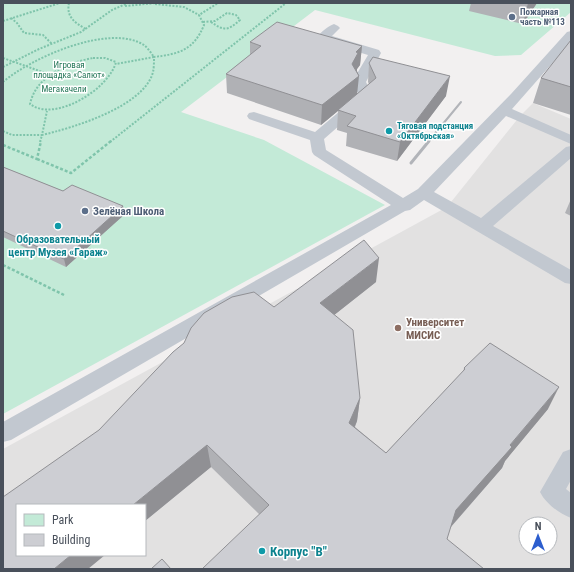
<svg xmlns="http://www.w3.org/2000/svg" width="574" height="572" font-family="'Roboto Condensed',sans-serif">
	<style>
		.education { fill: #e2e1e1; fill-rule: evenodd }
		.green { fill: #c3ead7 }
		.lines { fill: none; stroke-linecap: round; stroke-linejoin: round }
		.path-far1 { stroke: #7fc4ab; stroke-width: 2; stroke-dasharray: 2 1.5; stroke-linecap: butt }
		.path { stroke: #7fc4ab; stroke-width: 2.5; stroke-dasharray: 3 2; stroke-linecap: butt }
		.service { fill: #c2c8d0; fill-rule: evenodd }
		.rail-far1 { stroke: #b2b4b9; stroke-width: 2 }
		.rail { stroke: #b2b4b9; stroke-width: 3 }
		.wall { fill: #b0b1b5 }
		.shaded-wall { fill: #909094 }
		.building { fill: #cdced3; stroke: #909094 }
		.service-dot { fill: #5c6f8a; stroke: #fff; stroke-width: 1.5 }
		.culture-dot { fill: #0f9aa8; stroke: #fff; stroke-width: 1.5 }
		.education-dot { fill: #8d6e63; stroke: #fff; stroke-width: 1.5 }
		.labels { text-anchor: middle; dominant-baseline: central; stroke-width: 3; stroke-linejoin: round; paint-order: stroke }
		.far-service-label { font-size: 9px; font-weight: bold; fill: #4e5e75; stroke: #fff; text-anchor: start }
		.far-park-label { font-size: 9px; fill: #227556; stroke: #fff }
		.far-culture-label { font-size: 9px; font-weight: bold; fill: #0d838f; stroke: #fff; text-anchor: start }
		.service-label { font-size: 11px; font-weight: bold; fill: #4e5e75; stroke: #fff; text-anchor: start }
		.culture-label { font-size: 11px; font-weight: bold; fill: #0d838f; stroke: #fff }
		.education-label { font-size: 11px; font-weight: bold; fill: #785e54; stroke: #fff; text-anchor: start }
		.near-culture-label { font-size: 13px; font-weight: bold; fill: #0d838f; stroke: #fff; text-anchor: start }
	</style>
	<rect width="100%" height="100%" fill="#f2f0f0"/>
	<path class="education" d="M533,103L571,119V569H3V449L447,207L520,116ZM17,505H145V555H17ZM526,524H550V548H526Z"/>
	<path class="green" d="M3,3H571V12L521,55L495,56L315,10L181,112L264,140L385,205L3,414Z"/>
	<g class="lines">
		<path class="path-far1" d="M69,3C66,17 75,23 86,29
			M155,4L184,7L199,15
			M125,6L156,3
			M11,18L17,23L24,33L43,35L52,44
			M3,21L60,3
			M203,22L215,21L227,13L236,15L240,20C228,31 224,31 211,22
			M3,58L51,75
			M93,58H105L116,62C109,89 55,123 30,104C36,76 67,63 93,58Z
			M3,67L39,49L81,32L112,10L128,3
			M3,82C31,58 109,23 144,45C148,48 151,53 154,57L116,64
			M3,131L12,135H42L47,111
			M40,142L42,135C72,128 144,107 153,72C154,68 154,62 154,57C179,54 194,50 204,25L199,15L218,3
			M110,142L286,3"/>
		<path class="path" d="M3,145L37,159L41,141
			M37,159L71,173L111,141
			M3,265L64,295"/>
		<path class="service" d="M334,24L338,26L340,28L332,36L379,50L381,53L366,82L373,96L324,139L326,150L403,198L418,189L511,94L567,32L571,31V42L512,109L571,135V144L506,116L434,192L481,218L566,147L571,146V158L493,226L571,270V284L565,283L424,200L410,210L405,211L11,440L3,442V422L391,205L314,155L312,152L310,140L249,119L247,116L249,113L254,112L315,132L359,95L352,82L368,55L319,40L317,37C321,32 328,26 334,24Z
			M571,449V480L566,489L571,493V518C559,513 546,504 540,492L563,452Z"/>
		<path class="rail-far1" d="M428,142L461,102"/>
		<path class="rail" d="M411,163L429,141"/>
	</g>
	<path class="wall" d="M471,3H537L523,24L469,11Z
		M571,40V115L533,103L541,78Z
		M250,42L362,46L360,65L357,69L356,72L357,94L369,84L368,82L369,63L446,96L397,161L346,146L347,133L337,130L338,111L321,125L227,93L226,74L250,55Z
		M3,167L63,191L123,206L125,214L66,267L3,237Z
		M571,199V216L565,213Z
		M376,282L334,315L360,398L357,421L355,427L386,453L463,372L464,368L548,409L505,461L502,468L451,527L259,514L211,467L145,521V505L274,307Z"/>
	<path class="shaded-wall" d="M528,3H537L523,24Z
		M362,46L360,65L357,69V71L359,76L357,95L321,125L322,105L352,64L356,52Z
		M450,76L446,96L397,161L400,142Z
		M123,206L125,214L66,267L64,259Z
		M379,258L376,282L319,327L320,303Z
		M559,387L548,409L505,461L502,468L448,530L456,510Z
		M360,398L357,421L347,445L349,423Z
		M207,445L211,467L145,521V505H133Z
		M71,555H105L88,569H54Z"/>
	<path class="building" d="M277,22L362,46L356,52L358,53L352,64L359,76L322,105L226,74L261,46L250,42Z
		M571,40V87L541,78Z
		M373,57L450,76L400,142L347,126L356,116L338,110L376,78L369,63Z
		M3,167L63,191L72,185L123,206L64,259L3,231Z
		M364,240L379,258L320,303L353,330L360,398L349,423L386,453L465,369L464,368L490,343L559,387L510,445L512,447L456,510L447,539L484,569H202L269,505L207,445L133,505H17V555H71L54,569H3V497L99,430L173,352L184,343L191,328L204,313L232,297L254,292L274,307Z
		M162,559L171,569H151Z"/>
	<g class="service-dot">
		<circle cx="512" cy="17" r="4"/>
		<circle cx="85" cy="211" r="4"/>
	</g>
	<g class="culture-dot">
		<circle cx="389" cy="131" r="4"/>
		<circle cx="58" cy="226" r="4"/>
		<circle cx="262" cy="551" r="4"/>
	</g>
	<circle class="education-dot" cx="398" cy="328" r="4"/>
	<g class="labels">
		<g class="far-service-label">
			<text x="520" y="12">Пожарная<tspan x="520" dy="10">часть №113</tspan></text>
		</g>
		<g class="far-park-label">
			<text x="69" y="65">Игровая<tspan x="69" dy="10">площадка «Салют»</tspan></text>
			<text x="64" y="89">Мегакачели</text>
		</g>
		<g class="far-culture-label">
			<text x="397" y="126">Тяговая подстанция<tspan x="397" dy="10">«Октябрьская»</tspan></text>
		</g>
		<g class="service-label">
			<text x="93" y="211">Зелёная Школа</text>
		</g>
		<g class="culture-label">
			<text x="58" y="239">Образовательный<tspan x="58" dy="13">центр Музея «Гараж»</tspan></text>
		</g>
		<g class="education-label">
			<text x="406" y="322">Университет<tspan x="406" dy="13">МИСИС</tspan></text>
		</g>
		<g class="near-culture-label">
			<text x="270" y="551">Корпус "В"</text>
		</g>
	</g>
	<rect width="574" height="572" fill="none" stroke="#49505b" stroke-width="8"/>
	<rect x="16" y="504" width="130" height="52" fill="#ffffff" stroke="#b6b9bd"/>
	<rect x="24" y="514" width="20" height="12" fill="#c3ead7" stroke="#b6b9bd"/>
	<text x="52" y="524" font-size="12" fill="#49505b">Park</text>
	<rect x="24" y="534" width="20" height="12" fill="#cdced3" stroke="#b6b9bd"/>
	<text x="52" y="544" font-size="12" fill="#49505b">Building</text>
	<g transform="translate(538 536)"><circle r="19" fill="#ffffff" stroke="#b6b9bd"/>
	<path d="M0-3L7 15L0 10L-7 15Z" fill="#2d5ece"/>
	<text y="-6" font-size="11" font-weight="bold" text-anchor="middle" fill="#49505b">N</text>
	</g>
</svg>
